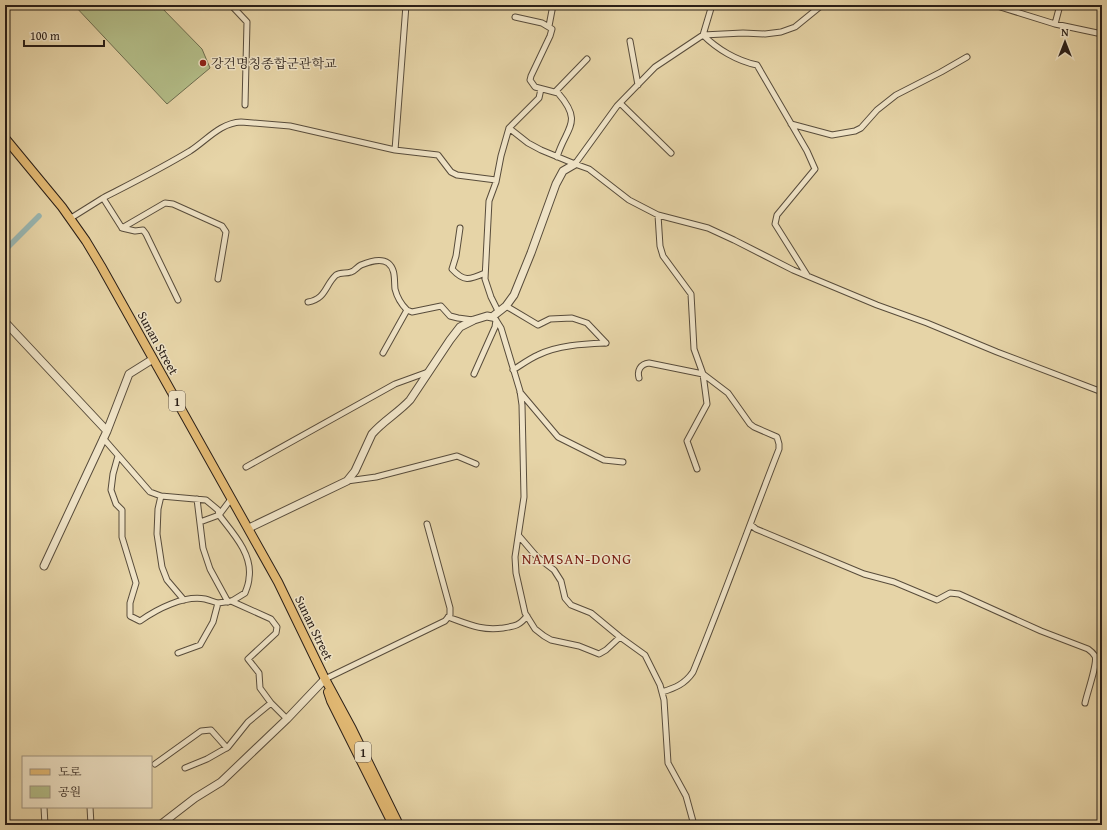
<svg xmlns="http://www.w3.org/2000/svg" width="1107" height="830" font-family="'Gentium Book Plus','Noto Serif KR',serif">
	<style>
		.green { fill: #b3bd88; stroke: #6e6e50 }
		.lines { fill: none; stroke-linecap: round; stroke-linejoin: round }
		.canal { stroke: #99b6b1; stroke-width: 5.5 }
		.minor-casing { stroke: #584c3b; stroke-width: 7 }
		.tertiary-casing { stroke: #584c3b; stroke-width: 9 }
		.primary-casing { stroke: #291e17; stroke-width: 10 }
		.minor { stroke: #efe3c6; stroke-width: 5 }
		.tertiary { stroke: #efe3c6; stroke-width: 7 }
		.primary { stroke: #e3ba74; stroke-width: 8 }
		.poi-dot { fill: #8f2418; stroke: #efe3c6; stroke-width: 1.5 }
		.labels { text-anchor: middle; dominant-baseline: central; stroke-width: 3; stroke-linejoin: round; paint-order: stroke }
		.shield { fill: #efe3c6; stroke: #64594c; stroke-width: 1 }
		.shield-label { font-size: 12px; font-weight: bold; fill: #291e17 }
		.poi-label { font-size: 13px; fill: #291e17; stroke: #efe3c6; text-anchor: start }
		.street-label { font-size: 13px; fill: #291e17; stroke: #efe3c6 }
		.quarter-label { font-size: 15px; letter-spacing: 1px; fill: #7a1f14; stroke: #efe3c6 }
	</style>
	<rect width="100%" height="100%" fill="#e6d4a7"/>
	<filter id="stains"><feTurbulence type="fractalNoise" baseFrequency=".005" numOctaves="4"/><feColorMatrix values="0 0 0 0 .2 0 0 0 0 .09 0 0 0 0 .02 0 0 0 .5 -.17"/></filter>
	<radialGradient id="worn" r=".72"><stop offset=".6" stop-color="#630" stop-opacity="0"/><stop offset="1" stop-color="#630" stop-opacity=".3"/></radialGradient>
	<path class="green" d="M74,5H159L202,49L210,68L167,104Z"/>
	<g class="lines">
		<path class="canal" d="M5,250L39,216"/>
		<g class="minor-casing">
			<path id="minor" d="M231,5L247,22L245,105
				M406,5L395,150L438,155L451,172L457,175L496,180
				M994,5L1055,24L1102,34
				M515,17L542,23L552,29L550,36L531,76L530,80L535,87L558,93C584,123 566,127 557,157
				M1055,24L1060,5
				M549,26L553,5
				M703,35C717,49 737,61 757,65L807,151L815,169L777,215L775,224L807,275
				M703,35L743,33L765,34L781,32L795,27L822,5
				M630,41L638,85
				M555,92L587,59
				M620,103L671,153
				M791,124L832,135L855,131L861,128L877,110L896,95L941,72L967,57
				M509,128L528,143L541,150L575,164L589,169L629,200L658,215L708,228L734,240L793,270L877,305L927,323L997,352L1102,392
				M575,164L617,106L655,67L703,35L712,5
				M103,198C132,183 162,168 190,151C207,140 220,123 241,122L290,126L395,150
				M658,215L660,246L663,256L691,294L694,349L703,374L707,404L687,441L697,469
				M71,218L103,198L122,228L165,203L173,204L222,226L226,232L218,279
				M122,228L135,231L143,230L146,234L178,300
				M460,228L456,256L452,269C464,282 469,280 485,273
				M308,302C326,299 325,285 336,275C341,272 346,274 351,272C355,271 357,267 361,265C368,262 381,258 388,263C396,269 394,281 395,289C397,297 402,305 407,310L412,312L441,306L450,316L458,318L473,320
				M506,306L538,325L550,319L572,318L587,323L606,343
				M498,311L491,297L485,279L489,201L496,182L501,156L509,128L539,98L541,89
				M492,317L496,320L501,328L520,391L522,405L524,497L515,557L516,573L525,613L535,629L544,636L551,640L579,646L599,654L606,650L620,637
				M383,353L407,310
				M513,370C521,365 529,359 538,355C558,345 584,344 606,343
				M474,374L495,327L496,320
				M639,378C637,371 640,364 649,363L703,374L728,393L750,424L754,427L777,437L779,444V449C750,523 723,599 693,672C685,684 675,688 662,692
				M520,392L558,437L604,460L623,462
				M103,438L150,492L161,496L206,500L218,510L219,515C232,532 253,554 249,578C249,583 247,588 245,593L232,601L218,603
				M118,456L113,474L111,490L116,504L122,510V537L136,583L130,603V616L140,621C157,609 184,595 205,599C209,600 214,602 218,603L213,622L200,645L178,653
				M246,467L395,384L428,372
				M347,481L376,477L457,456L476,464
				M161,496L158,509L157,534L162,567L167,580L184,600
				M197,499L203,548L210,569L228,602
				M200,522L219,515L231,499
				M751,525L756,529L864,574L894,582L937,600L950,593L959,594L1041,631L1088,649C1091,651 1093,653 1095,656C1098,663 1087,693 1085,703
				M519,536L537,557L554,570L561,581L565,598L571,605L591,613L620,637L645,655L660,685L664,700L668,763L686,796L694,825
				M231,601L271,619L277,627L276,633L248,659L259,673L260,688L271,703
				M448,617C468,624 481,631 503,628C515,626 519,626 527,616
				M325,679L445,621L450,615V608L427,524
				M155,764L201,731L211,730L227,748
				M185,768L207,759L228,747L248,722L271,703L287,719
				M44,807L45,825
				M90,807L91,825"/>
		</g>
		<g class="tertiary-casing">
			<path id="tertiary" d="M5,322L107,431
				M249,528L347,481L355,471L372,434C383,421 398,413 410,400L450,340L460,327L474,320L487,316L492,317L506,306L514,295L531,253L556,184L563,171L575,164
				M44,566L107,431L129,374L153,359
				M160,825L195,798L221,782L287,719L325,679"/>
		</g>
		<g class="primary-casing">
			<path id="primary" d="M5,138L62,207L86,241L101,266L278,582L325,679L352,729L399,825
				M328,692L331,701L393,825"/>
		</g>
		<use href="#minor" class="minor"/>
		<use href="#tertiary" class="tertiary"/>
		<use href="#primary" class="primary"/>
	</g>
	<circle class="poi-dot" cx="203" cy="63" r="4"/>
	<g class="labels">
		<g class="shield">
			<rect x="169" y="391" width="16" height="20" rx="3"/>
			<rect x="355" y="742" width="16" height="20" rx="3"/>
		</g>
		<g class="shield-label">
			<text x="177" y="401">1</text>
			<text x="363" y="752">1</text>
		</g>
		<g class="poi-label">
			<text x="211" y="63">강건명칭종합군관학교</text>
		</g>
		<g class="street-label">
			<text transform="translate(158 343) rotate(61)">Sunan Street</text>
			<text transform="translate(314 628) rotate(64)">Sunan Street</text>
		</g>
		<g class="quarter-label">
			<text x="577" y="558">NAMSAN-DONG</text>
		</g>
	</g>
	<rect width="1107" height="830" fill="none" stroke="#e6d4a7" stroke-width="20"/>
	<rect x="6" y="6" width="1095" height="818" fill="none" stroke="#291e17" stroke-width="2"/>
	<rect x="10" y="10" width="1087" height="810" fill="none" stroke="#291e17"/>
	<rect x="22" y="756" width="130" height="52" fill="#efe3c6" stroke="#a09480"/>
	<rect x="30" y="769" width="20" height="6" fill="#e3ba74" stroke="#a09480"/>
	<text x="58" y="776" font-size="12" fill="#291e17">도로</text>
	<rect x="30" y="786" width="20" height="12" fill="#b3bd88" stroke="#a09480"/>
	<text x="58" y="796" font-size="12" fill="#291e17">공원</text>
	<g transform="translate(1065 42)" stroke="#efe3c6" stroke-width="3" paint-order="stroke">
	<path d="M0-3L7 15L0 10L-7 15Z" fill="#291e17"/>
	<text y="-6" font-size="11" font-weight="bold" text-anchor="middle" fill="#291e17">N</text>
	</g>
	<path d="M24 40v6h80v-6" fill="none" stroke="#291e17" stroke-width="2"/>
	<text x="30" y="40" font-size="12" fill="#291e17" stroke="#efe3c6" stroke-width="3" paint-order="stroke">100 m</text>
	<rect width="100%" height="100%" filter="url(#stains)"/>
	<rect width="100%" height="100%" fill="url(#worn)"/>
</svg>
